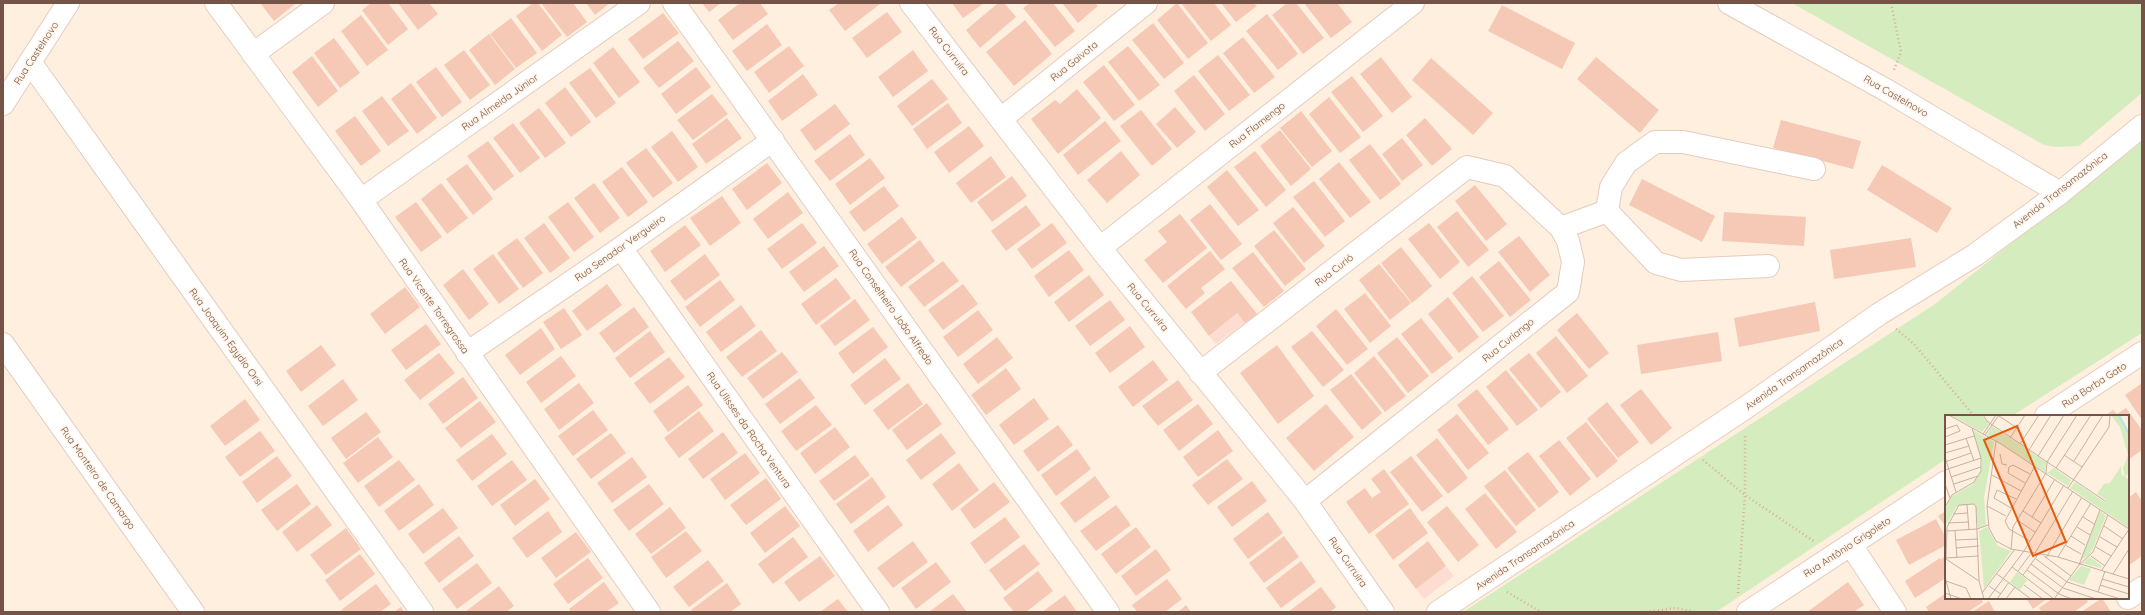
<svg xmlns="http://www.w3.org/2000/svg" width="2145" height="615" font-family="Quicksand,sans-serif">
	<style>
		.commercial { fill: #ffdcd2 }
		.green { fill: #d4ecbe }
		.building { fill: #f5c9b5 }
		.lines { fill: none; stroke-linecap: round; stroke-linejoin: round }
		.street-casing { stroke: #e4ccbe; stroke-width: 24 }
		.secondary-casing { stroke: #e9cdbb; stroke-width: 24 }
		.path { stroke: #d9ad99; stroke-width: 2.5; stroke-dasharray: 1 3; stroke-linecap: butt }
		.street { stroke: #fff; stroke-width: 22 }
		.secondary { stroke: #fff; stroke-width: 22 }
		.labels { text-anchor: middle; dominant-baseline: central; stroke-width: 3; stroke-linejoin: round; paint-order: stroke }
		.street-label { font-size: 10px; fill: #755346; stroke: #fff4e7 }
		.inset-river { fill: none; stroke: #b3e5e8; stroke-width: 2 }
		.inset-road { fill: none; stroke: #c7b1a2; stroke-width: 1 }
		.view { fill: #e8590c; fill-opacity: 0.15; stroke: #e8590c; stroke-width: 2 }
		.inset-edge { fill: none; stroke: #755346; stroke-width: 2 }
	</style>
	<rect width="100%" height="100%" fill="#feefdf"/>
	<path class="commercial" d="M1237,313L1245,323L1216,344L1209,336Z
		M1446,566L1454,576L1424,599L1416,589Z"/>
	<path class="green" d="M1792,3H2142V93L2079,146L2057,147L2044,145Z
		M2142,139V333L2012,416H1946V459L1716,612H1463L1935,304Z"/>
	<path class="building" d="M260,3H296L274,21Z
		M371,3H388L408,29L388,45L362,10Z
		M398,3H429L438,14L418,30Z
		M533,3H538L562,35L542,51L516,16Z
		M541,3H573L587,22L567,37Z
		M586,3H610L595,15Z
		M702,3H721L709,12Z
		M740,3H760L768,14L733,40L718,20Z
		M839,3H879L880,4L845,31L829,10Z
		M952,3H984L963,18Z
		M998,3H1004L1016,17L980,48L966,30Z
		M1030,3H1053L1075,31L1055,47L1023,8Z
		M1062,3H1095L1098,6L1078,23Z
		M1177,3L1208,43L1188,59L1157,20Z
		M1181,3H1214L1231,25L1211,41Z
		M1221,3H1254L1257,6L1236,22Z
		M1287,3H1296L1324,38L1303,54L1272,15Z
		M1304,3H1337L1352,22L1331,38Z
		M1502,5L1575,43L1562,69L1488,31Z
		M887,12L902,32L867,58L852,38Z
		M663,13L679,33L643,59L628,39Z
		M1267,14L1298,54L1278,70L1246,31Z
		M361,15L388,50L367,66L341,31Z
		M511,18L537,53L516,68L490,34Z
		M1025,20L1052,54L1014,86L986,52Z
		M1153,23L1184,63L1164,79L1132,40Z
		M767,24L782,45L747,71L732,51Z
		M489,34L515,69L495,85L469,50Z
		M1243,37L1275,77L1254,93L1223,53Z
		M334,38L360,73L340,88L314,53Z
		M678,41L694,61L659,88L643,68Z
		M789,46L804,66L769,93L754,72Z
		M1128,46L1160,85L1139,101L1108,62Z
		M613,47L640,82L619,98L593,63Z
		M464,50L490,85L470,100L444,65Z
		M913,50L928,71L893,97L878,77Z
		M1218,55L1250,95L1229,111L1198,71Z
		M312,56L338,91L318,107L292,72Z
		M1381,57L1412,97L1392,113L1360,74Z
		M1596,57L1659,110L1640,133L1577,79Z
		M1431,58L1493,113L1473,135L1412,80Z
		M1104,65L1135,105L1114,121L1083,82Z
		M436,67L462,102L442,117L416,82Z
		M696,67L711,87L676,114L661,94Z
		M590,68L616,103L596,118L569,83Z
		M803,74L818,95L782,121L768,101Z
		M1194,75L1225,114L1205,131L1174,91Z
		M1352,76L1383,116L1363,132L1331,92Z
		M932,79L948,99L912,126L897,106Z
		M411,83L437,118L417,134L391,99Z
		M565,87L591,122L571,137L545,103Z
		M1077,89L1101,118L1058,154L1031,119L1055,100L1060,104Z
		M712,94L728,114L693,140L677,120Z
		M382,96L409,131L388,146L362,111Z
		M1329,97L1361,137L1340,153L1309,114Z
		M948,103L962,123L927,149L913,129Z
		M835,104L850,124L815,151L800,130Z
		M1175,107L1196,132L1177,148L1156,124Z
		M539,108L566,143L545,158L519,123Z
		M1141,110L1172,149L1152,166L1120,126Z
		M1301,111L1332,151L1312,167L1280,128Z
		M355,116L381,151L361,166L335,131Z
		M727,118L742,138L706,164L692,144Z
		M1425,118L1452,149L1432,166L1406,135Z
		M1781,120L1861,141L1853,169L1773,148Z
		M1105,121L1121,141L1078,175L1063,155Z
		M513,123L540,158L520,173L493,138Z
		M969,126L984,146L949,173L934,152Z
		M1280,130L1311,169L1291,186L1260,146Z
		M672,131L698,167L678,182L651,147Z
		M850,134L865,155L830,181L814,161Z
		M1402,138L1423,165L1402,181L1382,154Z
		M488,141L514,176L494,191L467,156Z
		M1370,144L1401,184L1380,200L1349,160Z
		M646,148L673,183L653,198L626,163Z
		M1121,151L1140,175L1107,203L1087,180Z
		M1255,151L1286,190L1266,207L1234,167Z
		M991,156L1006,177L971,203L956,183Z
		M870,158L885,178L850,205L835,184Z
		M1339,162L1371,202L1350,218L1319,179Z
		M767,163L782,183L747,210L732,189Z
		M467,164L493,199L473,215L446,179Z
		M1882,165L1952,208L1937,233L1867,190Z
		M622,167L648,202L628,217L602,182Z
		M1227,170L1259,210L1238,226L1207,187Z
		M1012,176L1027,196L992,222L977,202Z
		M1642,179L1715,216L1702,242L1629,205Z
		M1314,181L1345,221L1325,237L1293,197Z
		M441,183L468,218L447,234L421,199Z
		M594,183L620,218L600,233L574,198Z
		M1475,185L1507,224L1486,241L1455,201Z
		M884,186L899,206L864,232L849,212Z
		M788,192L803,213L768,239L753,219Z
		M722,196L741,223L710,246L690,218Z
		M416,202L442,237L421,252L395,217Z
		M568,202L594,237L574,252L548,217Z
		M1210,204L1242,244L1221,260L1190,220Z
		M1026,205L1041,225L1006,251L991,231Z
		M1293,207L1325,246L1304,263L1273,223Z
		M1457,211L1489,250L1468,267L1437,227Z
		M1724,212L1806,217L1804,246L1722,241Z
		M1180,214L1207,248L1163,283L1144,260L1167,242L1158,231Z
		M902,217L917,238L882,264L867,244Z
		M544,223L570,258L550,273L524,238Z
		M802,223L817,243L782,269L767,249Z
		M1052,223L1067,243L1032,269L1017,249Z
		M1429,223L1460,262L1440,279L1408,239Z
		M685,225L701,245L665,272L650,251Z
		M1274,230L1306,269L1285,286L1254,246Z
		M1519,236L1550,275L1530,292L1498,252Z
		M517,238L543,273L523,288L497,253Z
		M1911,238L1916,267L1834,279L1830,250Z
		M920,240L935,261L901,287L885,267Z
		M824,246L839,266L804,292L789,272Z
		M1401,247L1432,286L1412,303L1381,263Z
		M1069,250L1084,270L1049,297L1034,276Z
		M1210,251L1225,269L1201,288L1205,293L1186,309L1167,286Z
		M1253,252L1284,291L1264,307L1232,268Z
		M493,254L519,289L499,304L473,269Z
		M705,254L720,275L685,301L670,281Z
		M943,261L959,281L924,307L908,287Z
		M1499,261L1531,300L1510,317L1479,277Z
		M1379,264L1411,303L1390,320L1359,280Z
		M463,269L489,304L469,320L443,285Z
		M1089,275L1104,295L1069,322L1054,302Z
		M1472,276L1504,316L1483,332L1452,293Z
		M836,278L851,298L816,325L801,304Z
		M720,280L735,300L700,327L685,307Z
		M1231,281L1257,314L1245,323L1237,313L1209,336L1191,312Z
		M607,284L622,305L587,331L572,311Z
		M963,284L978,304L943,330L928,310Z
		M405,287L420,307L385,334L370,314Z
		M1365,293L1391,326L1370,343L1344,309Z
		M1448,297L1479,337L1459,353L1428,314Z
		M855,299L870,320L835,346L820,326Z
		M1110,300L1125,320L1090,346L1075,326Z
		M1815,302L1820,331L1739,347L1734,318Z
		M741,305L756,326L721,352L706,332Z
		M634,307L649,327L614,353L599,333Z
		M564,308L582,335L561,349L543,322Z
		M1336,309L1368,349L1347,365L1316,326Z
		M978,310L993,330L958,357L943,337Z
		M1577,313L1609,353L1589,369L1557,330Z
		M1421,318L1453,358L1432,374L1401,334Z
		M426,324L441,344L406,370L391,350Z
		M1130,326L1145,347L1110,373L1095,353Z
		M873,327L888,347L853,374L838,353Z
		M541,328L555,349L520,375L505,355Z
		M761,330L777,351L742,377L726,357Z
		M650,331L665,352L630,378L615,358Z
		M1312,331L1344,370L1323,387L1291,347Z
		M1718,332L1722,361L1641,374L1637,345Z
		M1556,336L1588,376L1567,393L1536,353Z
		M997,337L1013,358L978,384L963,364Z
		M1397,337L1429,376L1408,393L1377,353Z
		M321,345L336,365L301,392L286,371Z
		M1277,345L1314,396L1278,424L1240,373Z
		M782,352L798,372L763,399L747,378Z
		M439,353L455,373L420,400L404,380Z
		M1529,353L1561,392L1541,408L1509,369Z
		M561,356L576,376L541,403L526,382Z
		M1374,356L1406,396L1385,412L1354,373Z
		M669,357L685,377L650,404L634,383Z
		M885,358L901,379L865,405L850,385Z
		M1153,360L1168,380L1133,407L1118,387Z
		M1006,368L1021,389L986,415L971,395Z
		M1506,370L1538,410L1517,426L1486,387Z
		M1351,374L1382,413L1362,430L1330,390Z
		M463,377L478,398L443,424L428,404Z
		M800,378L815,398L780,424L765,404Z
		M343,379L358,400L323,426L308,406Z
		M1178,380L1193,400L1158,426L1142,406Z
		M579,383L594,403L559,430L544,409Z
		M908,383L923,404L888,430L873,410Z
		M2142,383V420L2125,395Z
		M688,385L703,405L668,432L653,411Z
		M1477,389L1509,429L1488,445L1457,405Z
		M1641,389L1672,428L1651,445L1620,405Z
		M1034,398L1049,419L1014,445L999,425Z
		M245,399L260,420L225,446L210,426Z
		M480,401L496,422L461,448L445,428Z
		M1607,402L1639,442L1618,458L1587,419Z
		M927,403L942,424L907,450L892,430Z
		M1198,404L1213,424L1179,451L1163,430Z
		M1326,404L1354,437L1314,471L1286,438Z
		M816,405L832,425L796,451L781,431Z
		M2126,408L2142,430V450L2128,460V416H2105L2113,410L2117,414Z
		M593,410L608,430L573,456L558,436Z
		M699,411L714,431L679,458L664,438Z
		M366,412L381,432L346,459L331,438Z
		M1457,414L1489,453L1468,470L1437,430Z
		M1586,422L1618,461L1597,478L1566,438Z
		M1058,425L1073,445L1038,472L1023,451Z
		M835,427L850,447L815,474L800,453Z
		M1218,430L1233,451L1198,477L1183,457Z
		M260,431L275,451L240,477L225,457Z
		M723,432L738,453L703,479L688,459Z
		M611,433L626,453L591,479L576,459Z
		M941,433L956,453L921,480L906,460Z
		M492,434L507,454L472,481L456,460Z
		M378,437L393,457L358,483L343,463Z
		M1437,438L1468,478L1448,494L1416,455Z
		M1559,440L1591,479L1570,496L1539,456Z
		M1077,449L1091,469L1056,496L1041,475Z
		M1528,452L1559,492L1539,508L1507,468Z
		M745,453L760,473L725,500L710,479Z
		M855,455L870,475L834,501L819,481Z
		M277,456L292,476L257,503L242,482Z
		M1411,456L1443,496L1422,512L1390,472Z
		M632,457L647,477L612,503L597,483Z
		M1227,459L1243,479L1208,505L1192,485Z
		M399,460L415,480L379,507L364,486Z
		M512,460L527,480L492,506L477,486Z
		M959,463L979,490L952,511L932,484Z
		M1384,469L1409,504L1369,534L1346,502L1365,488L1372,498L1381,492L1371,479Z
		M1505,470L1536,510L1516,526L1484,486Z
		M1095,476L1110,497L1075,523L1060,503Z
		M872,477L886,497L851,524L836,504Z
		M766,478L781,499L746,525L730,505Z
		M535,479L550,499L515,526L500,505Z
		M1252,481L1267,501L1232,527L1217,507Z
		M994,482L1010,502L974,529L960,509Z
		M297,484L311,504L277,531L261,510Z
		M419,484L434,505L399,531L384,511Z
		M649,484L664,504L629,531L613,510Z
		M2136,492L2142,501V556L2128,566V498Z
		M1485,493L1517,532L1496,549L1465,509Z
		M317,505L332,525L297,552L282,532Z
		M888,505L903,525L868,552L853,531Z
		M1116,505L1131,525L1096,551L1080,531Z
		M785,506L800,526L765,553L750,533Z
		M1447,506L1479,545L1458,562L1427,522Z
		M670,507L686,528L651,554L635,534Z
		M443,508L458,528L423,554L408,534Z
		M1410,508L1428,533L1393,560L1375,535Z
		M548,511L562,532L527,558L512,538Z
		M1946,511V527L1938,516Z
		M1268,512L1283,533L1248,559L1233,539Z
		M1005,517L1020,537L985,564L970,543Z
		M1936,519L1946,538V545L1909,565L1896,540Z
		M1136,527L1151,547L1116,574L1101,554Z
		M346,528L361,549L326,575L310,555Z
		M686,531L702,551L666,578L651,557Z
		M576,532L591,552L556,578L541,558Z
		M459,536L474,556L439,583L424,563Z
		M1284,536L1299,557L1264,583L1249,563Z
		M793,537L808,557L773,584L758,564Z
		M913,541L928,562L893,588L877,568Z
		M1428,541L1446,566L1416,589L1398,565Z
		M1024,544L1040,564L1005,591L989,570Z
		M1156,549L1171,570L1136,596L1121,576Z
		M360,554L375,574L340,601L325,580Z
		M820,556L835,576L799,602L784,582Z
		M1946,556V578L1915,598L1905,581L1940,558L1943,563L1941,559Z
		M588,558L603,578L568,604L553,584Z
		M708,560L724,581L689,607L673,587Z
		M1301,561L1316,582L1281,608L1266,588Z
		M936,562L951,582L916,609L901,588Z
		M477,563L492,583L457,609L442,589Z
		M1038,571L1053,591L1026,612H1014L1003,598Z
		M1167,579L1182,599L1165,612H1137L1132,605Z
		M604,582L619,603L606,612H571L569,609Z
		M1848,582L1864,605L1854,612H1807Z
		M727,583L741,604L730,612H693L691,610Z
		M376,584L391,604L380,612H342L341,610Z
		M499,586L514,606L506,612H465Z
		M1321,587L1336,607L1330,612H1288Z
		M1946,593V598H1981L1983,602L1968,612H1929L1926,607Z
		M953,594L967,612H929Z
		M1065,595L1077,612H1042Z
		M2026,598H2048L2033,609Z
		M2053,598H2086L2088,602L2074,612H2042L2039,608Z
		M2102,598L2111,612H2081Z
		M838,599L848,612H820Z
		M1989,601L1995,612H1972Z
		M1186,605L1191,612H1178Z
		M401,607L404,612H394Z"/>
	<g class="lines">
		<g class="street-casing">
			<path id="street" d="M216,3L361,200L649,612
				M674,3L1108,612
				M911,3L1100,248L1305,501L1383,612
				M1729,3L1886,90L2060,193
				M253,54L323,3
				M30,62L422,612
				M3,104L68,3
				M1001,119L1146,3
				M361,200L639,3
				M1607,211L1611,187L1626,163L1655,142H1683L1814,169
				M1561,228L1607,211L1656,263L1681,270L1768,266
				M621,248L878,612
				M1100,248L1413,3
				M3,344L193,612
				M467,353L621,248L773,140
				M1200,373L1467,167L1505,176L1561,228L1568,241L1573,262L1568,292L1305,501
				M2046,416L2142,353
				M1851,545L1895,612
				M2128,598L2142,588
				M1748,612L1946,482"/>
		</g>
		<g class="secondary-casing">
			<path id="secondary" d="M1438,612L1745,408L1879,314L1975,255L2060,193L2142,126"/>
		</g>
		<path class="path" d="M1891,3L1901,52L1894,70
			M1896,329L1914,344L1974,416
			M1703,460L1745,495L1815,542
			M1507,592L1541,612
			M1738,593L1745,495V435
			M1646,612L1676,608L1695,612"/>
		<use href="#street" class="street"/>
		<use href="#secondary" class="secondary"/>
	</g>
	<g class="labels">
		<g class="street-label">
			<text transform="translate(949 51) rotate(52)">Rua Curruíra</text>
			<text transform="translate(36 53) rotate(-57)">Rua Castelnovo</text>
			<text transform="translate(1074 61) rotate(-39)">Rua Gaivota</text>
			<text transform="translate(1896 96) rotate(30)">Rua Castelnovo</text>
			<text transform="translate(500 102) rotate(-35)">Rua Almeida Júnior</text>
			<text transform="translate(1257 125) rotate(-38)">Rua Flamengo</text>
			<text transform="translate(2060 190) rotate(-38)">Avenida Transamazônica</text>
			<text transform="translate(620 248) rotate(-35)">Rua Senador Vergueiro</text>
			<text transform="translate(1334 270) rotate(-38)">Rua Curió</text>
			<text transform="translate(434 306) rotate(55)">Rua Vicente Torregrossa</text>
			<text transform="translate(891 307) rotate(55)">Rua Conselheiro João Alfredo</text>
			<text transform="translate(1148 307) rotate(51)">Rua Curruíra</text>
			<text transform="translate(226 337) rotate(54)">Rua Joaquim Egydio Orsi</text>
			<text transform="translate(1508 340) rotate(-39)">Rua Curiango</text>
			<text transform="translate(1794 374) rotate(-35)">Avenida Transamazônica</text>
			<text transform="translate(2094 385) rotate(-33)">Rua Borba Gato</text>
			<text transform="translate(749 430) rotate(55)">Rua Ulisses da Rocha Ventura</text>
			<text transform="translate(98 478) rotate(55)">Rua Monteiro de Camargo</text>
			<text transform="translate(1847 547) rotate(-33)">Rua Antônio Grigoleto</text>
			<text transform="translate(1525 555) rotate(-34)">Avenida Transamazônica</text>
			<text transform="translate(1348 562) rotate(55)">Rua Curruíra</text>
		</g>
	</g>
	<g transform="translate(1945 415)">
		<rect width="184" height="184" fill="#feefdf"/>
		<path d="M6,0H37L44,9L37,17ZM166,0H173L184,20V57L180,62L184,65V113L125,73L130,67L159,87L161,85L152,79L159,69L165,68L176,51V59L180,62L178,53L183,40L175,12ZM47,11L101,47L100,57L42,20ZM28,15L49,27L39,83L41,110L33,113L30,89L12,91L0,112V95L6,82L28,69L36,56L37,48ZM109,53L126,65L123,71L102,58ZM155,96L161,101L148,133L144,140L135,145ZM42,112L53,131L66,136L39,174L34,116ZM145,142L157,151L156,153L137,148ZM136,151L146,154L139,170L124,165ZM72,157L82,165L75,175L65,167Z" fill="#d4ecbe"/>
		<path class="inset-river" d="M174,0L184,19"/>
		<path class="inset-road" d="M4,0L56,29L184,114M38,0L43,7L160,86M54,1L72,13M0,14L12,10L15,16L0,22M38,19L51,0M40,20L54,0M21,23L29,46M65,23L80,0M51,26L42,91L44,113L51,126L66,134L113,142L184,164M75,29L94,0M0,30L29,21M84,35L106,0M0,38L24,31M55,39L57,49L62,50M119,40L137,52M93,41L119,0M0,42L11,77M129,46L158,0M0,47L26,38M111,53L146,0M0,55L36,43M47,60L76,76M6,62L36,52M80,68L63,58L64,52L68,50L85,59M0,69L5,83M9,69L33,61M123,73L164,12L165,0M22,90L24,115M42,91L61,101M0,92L7,80L29,67L36,56V43L27,13M66,93L49,83L52,75L71,84M78,96L96,108M8,99L23,98M87,102L110,64M138,102L149,109M72,105L90,117M3,108L24,107M159,111L178,124M132,112L145,120M2,116L32,114L43,110M10,116L12,143M126,121L140,130M155,122L172,132M11,125L33,124M85,126L64,114L60,106L90,51M120,130L136,139M151,132L166,141M11,133L34,131M66,134L68,112L101,58L102,47L132,0M90,138L128,76M99,141L126,161M146,141L160,151M113,142L146,88M0,143L34,141M101,143L137,82M91,144L122,167L175,184M86,149L118,173L151,184M134,150L155,95M67,152L109,184M82,155L114,179L127,184M157,155L184,114M73,156L87,137M52,159L86,184M168,159L184,134M78,160L94,138M0,162L6,184M157,164L184,172M1,166L21,173L26,184M34,166L31,92L29,89L14,90L2,112L1,144L34,166L39,184M79,170L98,184M155,170L184,179M44,171L56,179M153,177L160,156M0,178L17,184M37,178L70,134M43,184L79,136L119,70M52,184L64,167M61,184L70,172M109,184L134,150L148,137L163,100"/>
		<path class="view" d="M72,11L121,127L88,141L39,25Z"/>
		<rect width="184" height="184" class="inset-edge"/>
	</g>
	<rect width="2145" height="615" fill="none" stroke="#755346" stroke-width="8"/>
</svg>
